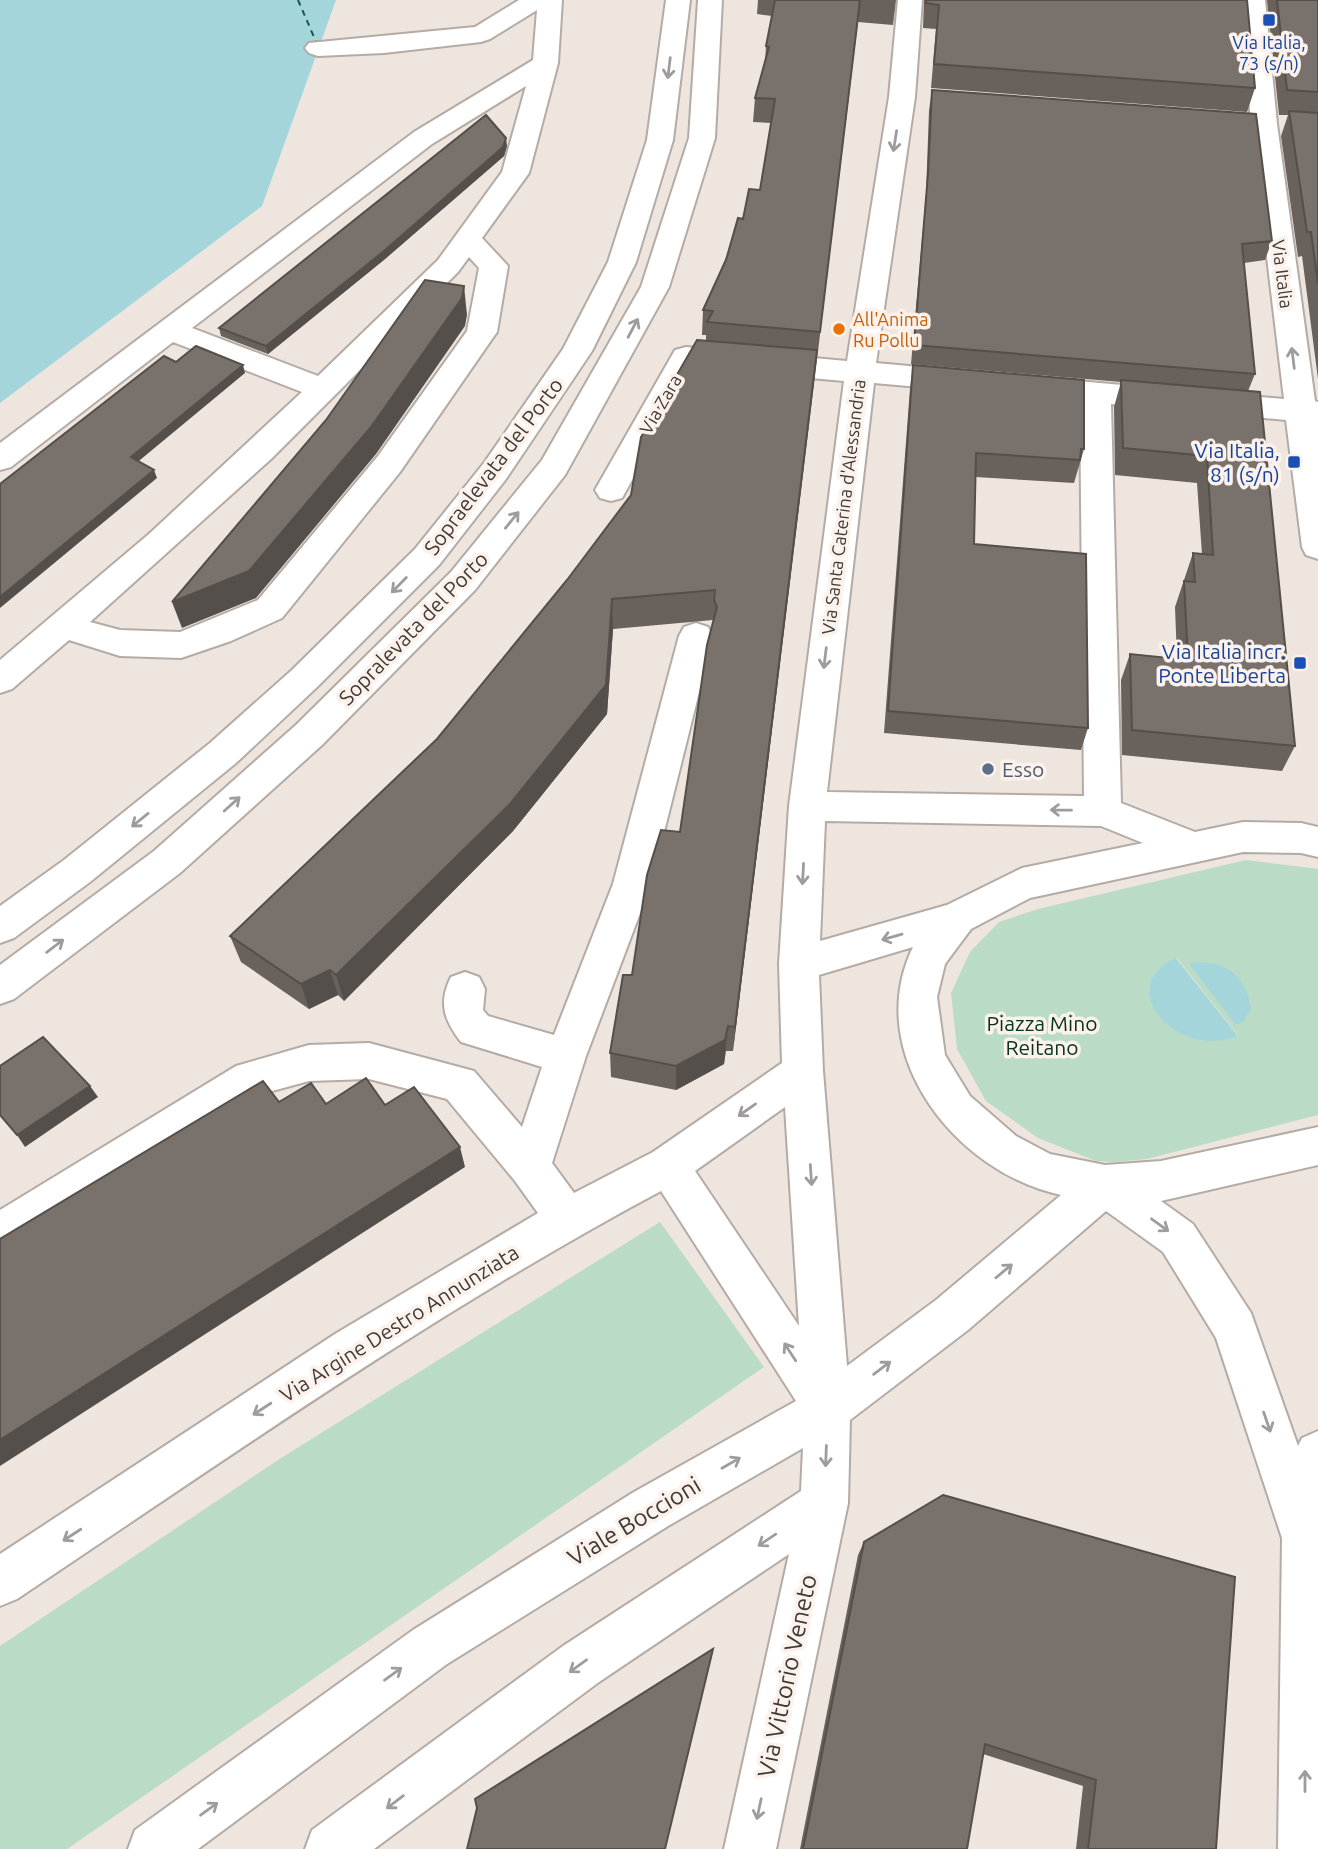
<svg xmlns="http://www.w3.org/2000/svg" width="1318" height="1849" font-family="Ubuntu,sans-serif">
	<style>
		.green { fill: #badbc5; fill-rule: evenodd }
		.water { fill: #a4d5da }
		.lines { fill: none; stroke-linecap: round; stroke-linejoin: round }
		.ferry { stroke: #13575d; stroke-width: 2; stroke-dasharray: 6 5; stroke-linecap: butt }
		.minor-casing { stroke: #b4aba5; stroke-width: 4 }
		.major-casing { stroke: #b4aba5; stroke-width: 4 }
		.minor { fill: #fff; fill-rule: evenodd }
		.major { fill: #fff; fill-rule: evenodd }
		.wall { fill: #68615c }
		.shaded-wall { fill: #554f4b }
		.building { fill: #79716b; stroke: #554f4b; stroke-width: 2 }
		.oneway { stroke: #9f9d9c }
		.transit-dot { fill: #1a4fb4; stroke: #fcf2eb; stroke-width: 2.5 }
		.food-dot { fill: #e8710a; stroke: #fcf2eb; stroke-width: 2.5 }
		.service-dot { fill: #5c6f8a; stroke: #fcf2eb; stroke-width: 2.5 }
		.labels { text-anchor: middle; dominant-baseline: central; stroke-width: 7; stroke-linejoin: round; paint-order: stroke }
		.far-transit-label { font-size: 18px; fill: #164399; stroke: #fcf2eb }
		.far-street-label { font-size: 18px; fill: #3f3b39; stroke: #fcf2eb }
		.far-food-label { font-size: 18px; fill: #c56008; stroke: #fcf2eb; text-anchor: start }
		.transit-label { font-size: 21px; fill: #164399; stroke: #fcf2eb; text-anchor: end }
		.street-label { font-size: 21px; fill: #3f3b39; stroke: #fcf2eb }
		.service-label { font-size: 21px; fill: #4e5e75; stroke: #fcf2eb; text-anchor: start }
		.park-label { font-size: 21px; fill: #05331c; stroke: #fcf2eb }
		.near-street-label { font-size: 24px; fill: #3f3b39; stroke: #fcf2eb }
	</style>
	<rect width="100%" height="100%" fill="#eee5de"/>
	<path class="green" d="M1246,860L1318,869V1115L1147,1159L1114,1162L1096,1161L1038,1138L986,1101L957,1049L951,993L970,952L999,922L1038,909ZM1177,958L1238,1035V1036C1201,1051 1157,1028 1149,989Z
		M660,1222L764,1367L67,1849H0V1646L281,1458Z"/>
	<path class="water" d="M0,0H336L262,206L0,403Z
		M1176,958L1238,1036C1178,1061 1111,987 1176,958Z
		M1196,962C1229,962 1246,977 1251,1009L1243,1022L1236,1025L1189,964Z"/>
	<g class="lines">
		<path class="ferry" d="M298,0L317,44"/>
		<g class="minor-casing">
			<path id="minor" d="M519,0H562L558,63L529,173L482,238L508,266L497,332L492,339L400,472L282,618L231,641L181,658L120,656L69,640L12,689L0,693V660L149,534L302,392L173,342L11,467L0,470V443L414,132L533,60L537,10L490,39L481,42L384,53L318,56L309,53L305,48L309,43L475,27ZM526,86L502,172L438,260L318,376L192,328L432,144ZM469,257L479,268L467,331L378,456L258,600L180,632L120,630L90,622L271,459L458,272Z
				M898,0H922L915,97L876,363L964,371L975,374L979,381L975,388L964,391L874,383L827,792L1084,796L1080,401L1020,394L1016,387L1020,380L1031,377L1284,399L1251,124L1241,0H1265L1277,124L1315,401L1318,402V559L1306,555L1302,547L1286,420L1111,404L1121,803L1195,832L1243,822L1301,823L1318,827V857L1301,853L1243,852L1030,898L971,929L945,964L937,997L945,1055L970,1096L1016,1136L1050,1154L1105,1165L1161,1161L1318,1127V1165L1161,1201L1193,1224L1251,1313L1298,1446L1302,1438L1318,1431V1849H1278L1282,1538L1216,1338L1163,1252L1106,1211L968,1330L850,1420L848,1503L776,1849H724L789,1554L599,1682L374,1849H305L312,1830L563,1646L801,1491L803,1448L668,1526L447,1664L198,1849H128L135,1830L413,1630L634,1492L796,1401L661,1191C436,1311 228,1458 17,1599L0,1606V1554L335,1334L538,1213L515,1181L447,1099L369,1079L309,1081L261,1094L15,1248L0,1254V1210L236,1066L309,1045L369,1043L474,1071L522,1127L542,1067L461,1042C444,1020 438,1003 451,977L465,972L479,977L485,989L483,1010L488,1016L554,1035L613,884L679,636L684,627L696,623L708,627L713,636L651,884L586,1056L552,1163L574,1193L653,1152L782,1063L779,964L789,806L844,381L695,368L622,498L611,501L600,498L595,490L675,350L686,347L847,361L889,97ZM825,821L1101,826L1143,843L1022,868L947,905L820,941ZM913,947C861,1054 957,1173 1061,1195L936,1300L847,1366L823,1071L819,975ZM785,1107L799,1326L695,1171Z"/>
		</g>
		<g class="major-casing">
			<path id="major" d="M666,0H690L673,140L636,262L592,351L506,479L439,565L316,688L236,763L90,882L14,938L0,943V906L64,860L210,743L292,670L415,549L484,463L563,349L608,262L647,140Z
				M698,0H722L715,138L669,287L565,475L475,590L322,745L180,873L14,999L0,1004V965L154,851L296,725L451,572L542,460L641,287L689,138Z"/>
		</g>
		<use href="#minor" class="minor"/>
		<use href="#major" class="major"/>
	</g>
	<path class="wall" d="M758,0H896L893,25L858,22L733,1051H726L724,1064L676,1090L611,1077L610,1053L632,975L680,832L713,620L613,629L607,714L513,831L344,1001L338,995L309,1009L241,962L230,936L437,739L567,580L631,495L706,340V335H702L703,310L743,219L760,190L771,123L753,122L755,98L765,62L766,46L772,16L757,14Z
		M924,0H1247L1255,88L1247,112L931,88L936,29L923,28Z
		M1267,0H1318V379L1302,256L1298,257L1281,136L1288,115H1279Z
		M932,90L1272,241L1265,260L1244,263L1255,374L1248,391L1295,746L1282,771L1122,755L1121,680L1130,654L1177,659L1175,607L1193,553L1202,554L1197,483L1115,475L1114,407L1121,382L911,364L926,194L929,110Z
		M507,146L504,156L385,259L268,354L221,336L219,328Z
		M913,365L1084,449L1074,483L975,477L974,544L1088,728L1081,750L884,733L910,389Z
		M864,1542L1216,1849H1076L1083,1786L983,1754L967,1849H800L858,1555Z"/>
	<path class="shaded-wall" d="M506,138L507,146L504,156L385,259L268,354L266,346Z
		M464,286L467,315L465,326L376,454L256,598L182,628L172,602Z
		M817,350L814,381L733,1051L735,1027Z
		M243,365L245,373L134,465L131,457Z
		M154,470L157,478L0,608V597Z
		M612,599L613,629L607,714L513,831L344,1001L336,975Z
		M330,970L338,995L309,1009L301,984Z
		M728,1026L724,1064L676,1090V1066Z
		M90,1086L98,1097L25,1147L17,1135Z
		M460,1147L465,1167L0,1466V1440Z"/>
	<path class="building" d="M775,0H860L820,332L707,322L713,311L703,310L726,260L738,218L743,219L749,189L760,190L775,99L755,98L769,47L766,46Z
		M926,0H1247L1255,88L934,64L939,5L926,3Z
		M1277,0H1318V92L1287,90Z
		M932,90L1256,114L1272,241L1242,244L1255,374L914,345L928,174Z
		M1289,111L1318,113V284L1311,232H1307Z
		M486,115L506,138L503,147L384,251L266,346L219,328Z
		M425,280L464,286L462,298L371,427L249,571L172,602L326,420Z
		M697,340L817,350L735,1027L728,1026L725,1040L676,1066L610,1053L623,975H632L647,875L661,830L680,832L707,645L717,607L714,600L715,590L612,599L606,685L510,804L336,975L330,970L301,984L230,936L437,739L567,580L631,495L641,437Z
		M196,346L243,365L131,457L154,470L0,597V484L164,356L176,362Z
		M913,365L1084,380V449H1081L1080,460L976,453L974,544L1086,554L1088,728L888,711Z
		M1121,380L1260,392L1295,746L1132,730L1130,654L1188,660L1184,581L1195,582L1193,553L1213,555L1207,456L1123,448Z
		M43,1037L90,1086L17,1135L0,1115V1066Z
		M366,1078L385,1105L414,1087L460,1147L0,1440V1239L263,1081L279,1102L311,1083L326,1104Z
		M943,1495L1235,1577L1216,1849H1088L1096,1780L985,1744L967,1849H803L864,1542Z
		M713,1649L665,1849H467L477,1808L475,1799Z"/>
	<defs><path id="oneway-shaft" d="M-6 0H5M1.5-3L5.5 0L1.5 3" fill="none" stroke-width="1.6" stroke-linecap="round" stroke-linejoin="round" transform="scale(1.75)"/></defs>
	<g class="oneway">
		<use href="#oneway-shaft" transform="translate(669 68) rotate(97)"/>
		<use href="#oneway-shaft" transform="translate(895 141) rotate(99)"/>
		<use href="#oneway-shaft" transform="translate(633 328) rotate(-62)"/>
		<use href="#oneway-shaft" transform="translate(1293 358) rotate(-97)"/>
		<use href="#oneway-shaft" transform="translate(512 520) rotate(-51)"/>
		<use href="#oneway-shaft" transform="translate(399 585) rotate(134)"/>
		<use href="#oneway-shaft" transform="translate(825 658) rotate(97)"/>
		<use href="#oneway-shaft" transform="translate(232 804) rotate(-42)"/>
		<use href="#oneway-shaft" transform="translate(1061 810) rotate(-179)"/>
		<use href="#oneway-shaft" transform="translate(140 820) rotate(141)"/>
		<use href="#oneway-shaft" transform="translate(803 874) rotate(93)"/>
		<use href="#oneway-shaft" transform="translate(892 937) rotate(164)"/>
		<use href="#oneway-shaft" transform="translate(55 946) rotate(-37)"/>
		<use href="#oneway-shaft" transform="translate(747 1110) rotate(145)"/>
		<use href="#oneway-shaft" transform="translate(811 1175) rotate(86)"/>
		<use href="#oneway-shaft" transform="translate(1160 1225) rotate(36)"/>
		<use href="#oneway-shaft" transform="translate(1004 1271) rotate(-40)"/>
		<use href="#oneway-shaft" transform="translate(790 1352) rotate(-123)"/>
		<use href="#oneway-shaft" transform="translate(882 1368) rotate(-37)"/>
		<use href="#oneway-shaft" transform="translate(262 1409) rotate(147)"/>
		<use href="#oneway-shaft" transform="translate(1267 1422) rotate(71)"/>
		<use href="#oneway-shaft" transform="translate(826 1456) rotate(92)"/>
		<use href="#oneway-shaft" transform="translate(731 1463) rotate(-30)"/>
		<use href="#oneway-shaft" transform="translate(72 1535) rotate(147)"/>
		<use href="#oneway-shaft" transform="translate(767 1540) rotate(146)"/>
		<use href="#oneway-shaft" transform="translate(578 1666) rotate(144)"/>
		<use href="#oneway-shaft" transform="translate(393 1674) rotate(-36)"/>
		<use href="#oneway-shaft" transform="translate(1305 1781) rotate(-90)"/>
		<use href="#oneway-shaft" transform="translate(395 1802) rotate(143)"/>
		<use href="#oneway-shaft" transform="translate(209 1809) rotate(-36)"/>
		<use href="#oneway-shaft" transform="translate(759 1809) rotate(102)"/>
	</g>
	<g class="transit-dot">
		<rect x="1262" y="13" width="14" height="14" rx="3.5"/>
		<rect x="1287" y="455" width="14" height="14" rx="3.5"/>
		<rect x="1293" y="656" width="14" height="14" rx="3.5"/>
	</g>
	<circle class="food-dot" cx="839" cy="329" r="7"/>
	<circle class="service-dot" cx="988" cy="769" r="7"/>
	<g class="labels">
		<g class="far-transit-label">
			<text x="1269" y="42">Via Italia,<tspan x="1269" dy="21">73 (s/n)</tspan></text>
		</g>
		<g class="far-street-label">
			<text transform="translate(1283 274) rotate(83)">Via Italia</text>
			<text transform="translate(660 404) rotate(-60)">Via Zara</text>
			<text transform="translate(843 507) rotate(-83)">Via Santa Caterina d'Alessandria</text>
		</g>
		<g class="far-food-label">
			<text x="853" y="319">All'Anima<tspan x="853" dy="21">Ru Pollu</tspan></text>
		</g>
		<g class="transit-label">
			<text x="1280" y="450">Via Italia,<tspan x="1280" dy="24">81 (s/n)</tspan></text>
			<text x="1286" y="651">Via Italia incr.<tspan x="1286" dy="24">Ponte Liberta</tspan></text>
		</g>
		<g class="street-label">
			<text transform="translate(493 466) rotate(-53)">Sopraelevata del Porto</text>
			<text transform="translate(413 628) rotate(-46)">Sopralevata del Porto</text>
			<text transform="translate(399 1323) rotate(-32)">Via Argine Destro Annunziata</text>
		</g>
		<g class="service-label">
			<text x="1002" y="769">Esso</text>
		</g>
		<g class="park-label">
			<text x="1042" y="1023">Piazza Mino<tspan x="1042" dy="24">Reitano</tspan></text>
		</g>
		<g class="near-street-label">
			<text transform="translate(634 1521) rotate(-31)">Viale Boccioni</text>
			<text transform="translate(787 1676) rotate(-78)">Via Vittorio Veneto</text>
		</g>
	</g>
</svg>
